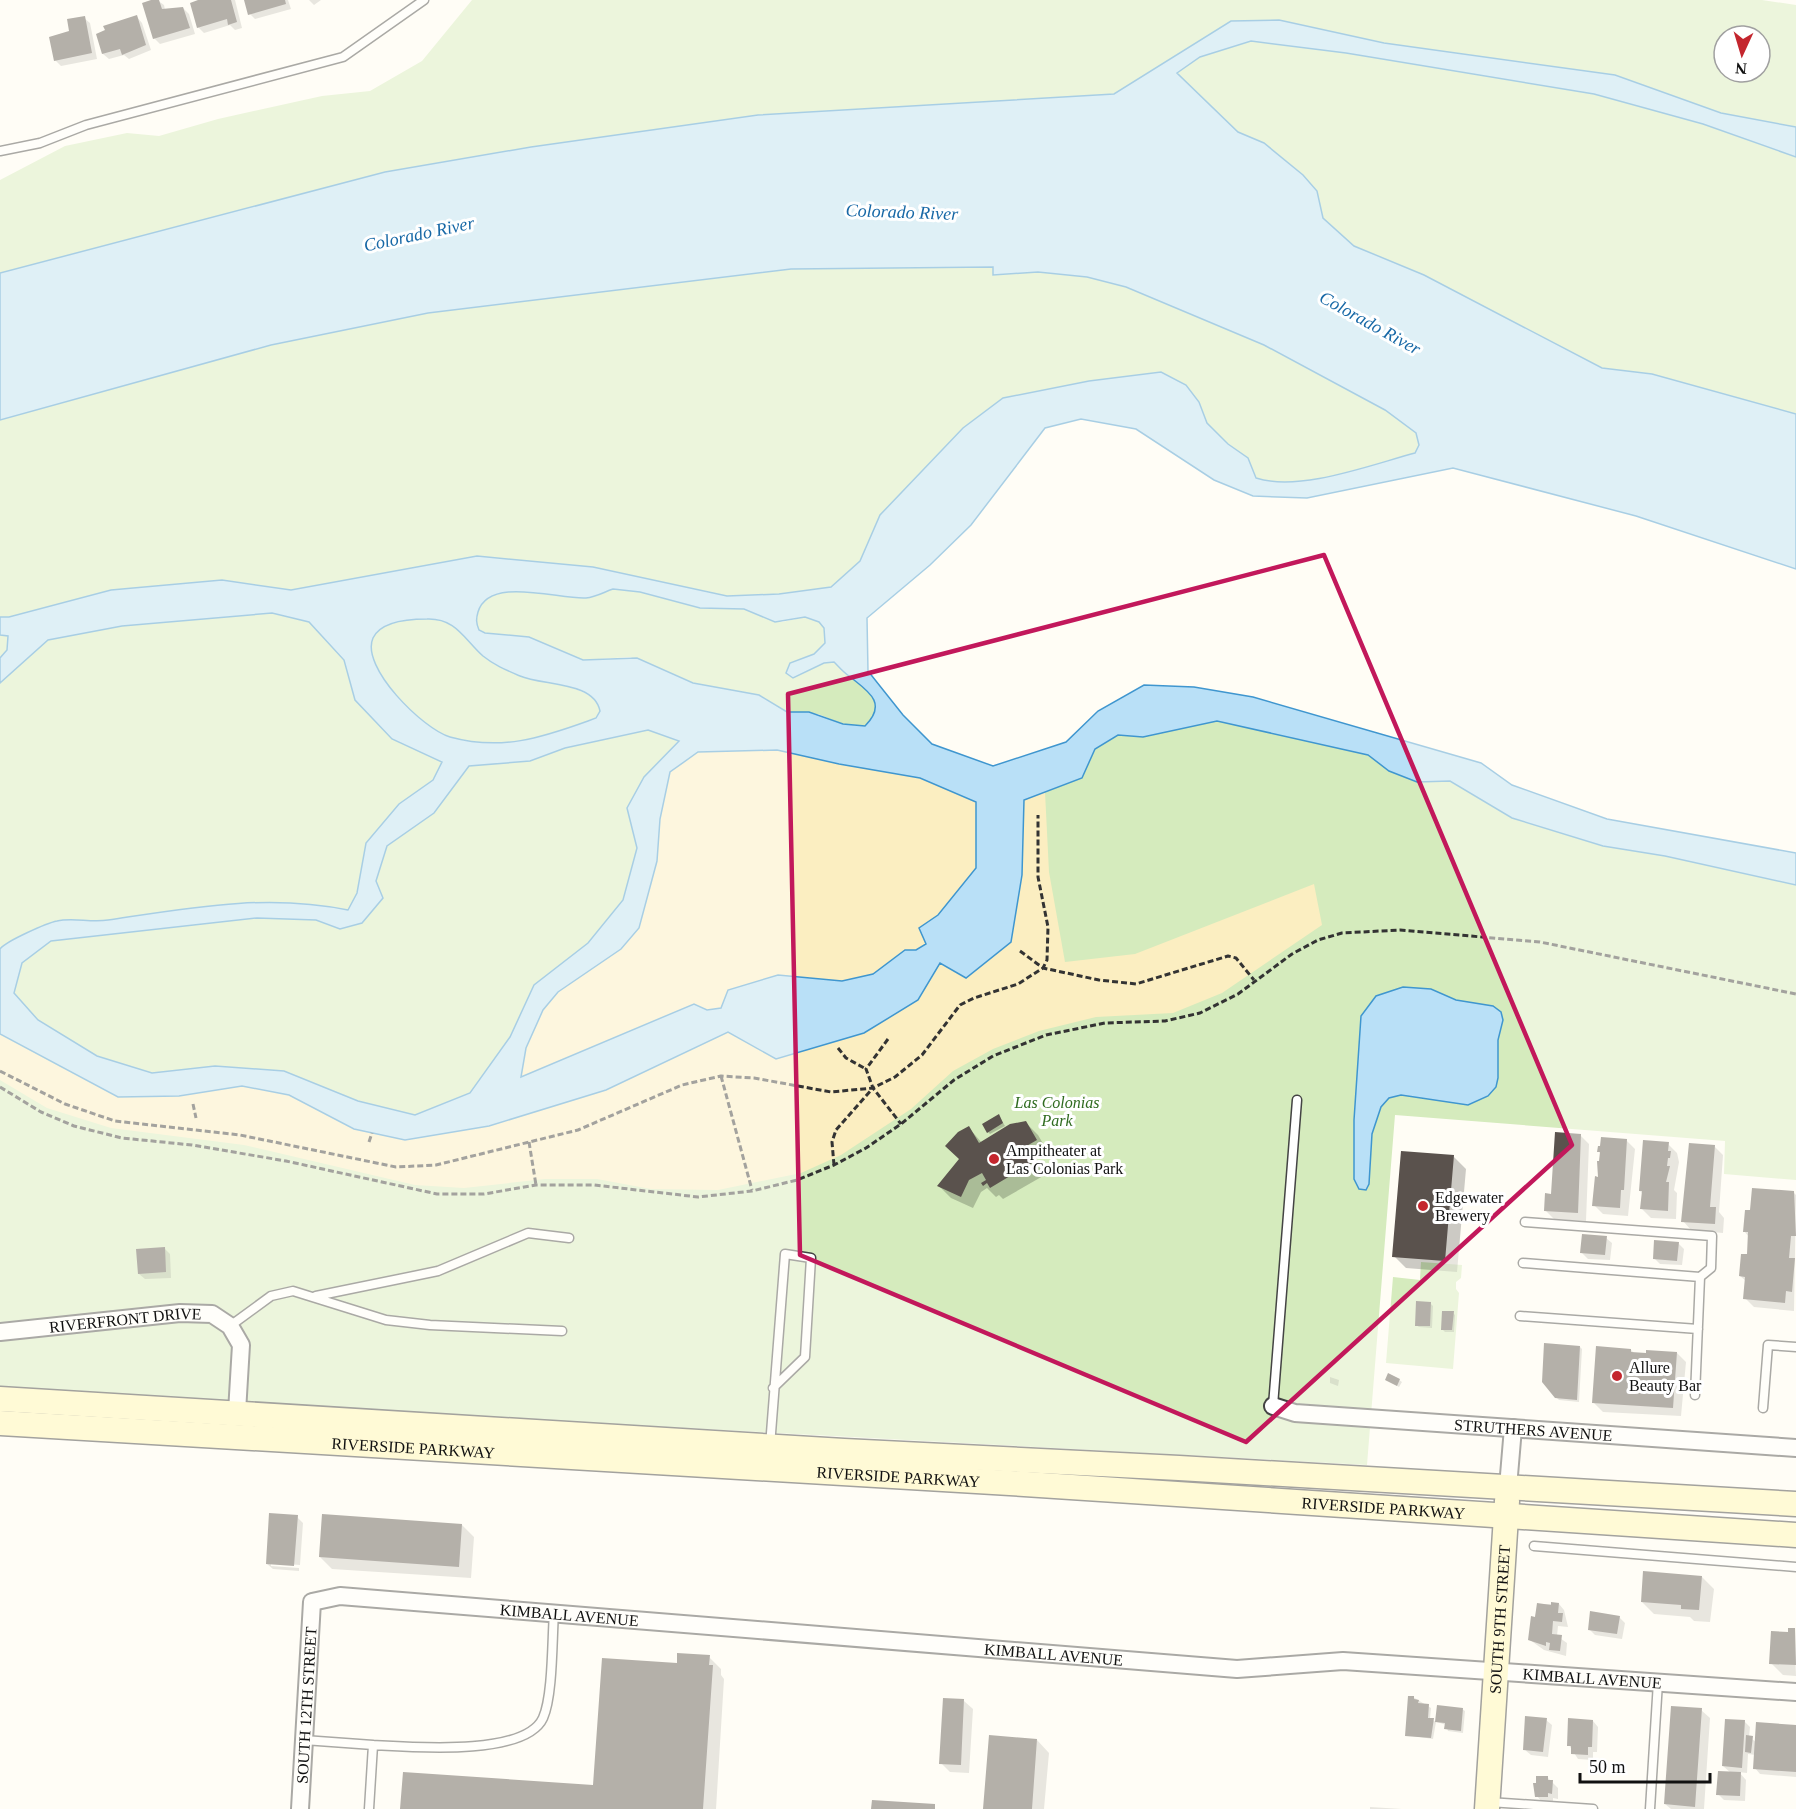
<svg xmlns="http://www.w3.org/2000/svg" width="1796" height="1809" font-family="Georgia,serif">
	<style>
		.green { fill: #d5ebbd; fill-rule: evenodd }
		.sand { fill: #fbeec1 }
		.water { fill: #b9e0f7; stroke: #3f96cf; stroke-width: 1.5; fill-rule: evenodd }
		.shadow { fill: #0003 }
		.building { fill: #5a524d }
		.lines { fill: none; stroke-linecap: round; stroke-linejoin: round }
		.lane-casing { stroke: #444; stroke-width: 11 }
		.street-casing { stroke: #444; stroke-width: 20 }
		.secondary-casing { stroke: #333; stroke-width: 27 }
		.path { stroke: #333; stroke-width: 3; stroke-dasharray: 6 3; stroke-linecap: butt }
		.lane { stroke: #fff; stroke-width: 8 }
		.street { stroke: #fff; stroke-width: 16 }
		.secondary { stroke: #fff6b0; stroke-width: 24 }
		.marked { fill: none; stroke: #c2185b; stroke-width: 4.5; stroke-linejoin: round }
		.poi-dot { fill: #c4262e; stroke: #fff; stroke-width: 2 }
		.labels { text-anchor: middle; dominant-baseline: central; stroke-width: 6; stroke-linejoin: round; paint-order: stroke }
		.park-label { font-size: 16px; font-style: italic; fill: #2f6b1f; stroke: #fff }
		.poi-label { font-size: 16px; fill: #111; stroke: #fff; text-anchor: start }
		.street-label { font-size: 16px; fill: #111; stroke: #fff }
		.water-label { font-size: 18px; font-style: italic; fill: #1768a6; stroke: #fff }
	</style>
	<rect width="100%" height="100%" fill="#fffdf5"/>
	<path class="green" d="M472,0H1762L1796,5V127L1721,113L1615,75L1384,43L1279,20L1231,21L1114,94L758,115L531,147L385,172L0,273V180L65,146L127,133L159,136L218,119L322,96L370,91L422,61ZM1724,36H1760V72H1724Z
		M1251,41L1346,53L1594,94L1703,124L1796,157V414L1652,374L1602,368L1424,275L1354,246L1323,218L1317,191L1303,175L1264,143L1238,132L1177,73L1200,57Z
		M993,267V275L1038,272L1087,277L1126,287L1264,345L1385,410L1416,433L1419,445L1415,453C1370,465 1301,492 1256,478L1248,458L1228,444L1207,423L1199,402L1161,372L1089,381L1003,398L933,459L913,483L880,515L860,561L831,587L779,594L727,596L593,567L417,569L290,590L222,580L111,590L9,617H0V420L271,345L428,313L791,269Z
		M613,589L640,592L700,608L744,609L782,622L805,617L819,622L824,627L825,643L814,654L790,663L793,678L824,663L834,662C839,666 843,672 849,676C866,690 889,702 865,726L843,724L818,714L787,712L759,695L693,683L630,657L583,660L529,637L485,633L479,630C476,623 477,619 478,612C488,575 561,600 586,598C596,597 604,592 613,589Z
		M271,613L309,622L344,660L355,700L507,762L530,761L565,748L648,730L679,740L644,777L920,788L1095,749L1118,735L1143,737L1217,721L1368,755L1389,771L1417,782L1450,781L1512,818L1603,846L1665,856L1796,885V1180L1724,1174L1725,1141L1395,1115L1367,1465L0,1391V635L8,636L7,650L0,658L29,656L48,640L122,626Z
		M427,619C458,618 468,645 490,661C498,667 507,670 515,674C539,684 594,683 600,711L596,718L588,721C541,738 500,751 450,737C423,729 360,667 373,638C381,621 411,619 427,619Z
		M1421,1262L1462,1265L1461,1278L1456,1282V1289L1459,1293L1453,1369L1386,1363L1393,1277L1420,1280Z"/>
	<path class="sand" d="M777,750L839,764L920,778L976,802V868L938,915L919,928L926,944L916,950H905L873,974L842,981L778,975L729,990L721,1008L707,1010L694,1004L521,1077L526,1048L543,1010L558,992L621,949L657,861L660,819L670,772L698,752Z
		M1045,792L1049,872L1065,962L1135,954L1314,884L1322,925L1222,993L1173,1013L1096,1017L1039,1031L993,1049L953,1071L911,1109L841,1155L801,1173L718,1190L651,1189L597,1179H545L464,1188L415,1185L244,1145L111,1128L47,1108L0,1080V1034L62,1068L179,1096L242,1086L290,1095L354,1129L405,1140L489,1126L606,1090L729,1032L776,1059L864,1033L918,1000L940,963L1022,875L1023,800Z"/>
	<path class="water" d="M1279,20L1384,43L1615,75L1721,113L1796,127V157L1703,124L1594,94L1346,53L1251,41L1200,57L1177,73L1238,132L1264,143L1303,175L1317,191L1323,218L1354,246L1424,275L1602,368L1652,374L1796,414V569L1636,516L1453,468L1307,498L1253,496L1214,480L1136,429L1081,419L1045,428L971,525L930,565L867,618L868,671L903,715L932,744L993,766L1066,742L1098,711L1144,685L1194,687L1253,697L1481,763L1512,785L1607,819L1796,853V885L1665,856L1603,846L1512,818L1450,781L1417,782L1389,771L1368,755L1217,721L1143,737L1118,735L1095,749L1082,778L1024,800L1022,875L1011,942L966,978L940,963L918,1000L864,1033L776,1059L728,1032L606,1090L489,1126L405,1140L354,1129L289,1095L242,1086L179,1096L118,1097L0,1034V949C6,941 47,923 57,921C73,917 91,923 108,920C188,908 267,893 348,910L357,893L366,843L399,804L433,780L442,762L392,739L355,700L344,660L309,622L272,613L122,626L48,640L0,683V658L7,650L8,636L0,635V617H9L111,590L222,580L291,590L477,556L593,567L727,596L779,594L831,587L860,561L880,515L963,428L1003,398L1089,381L1161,372L1186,385L1199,402L1207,423L1228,444L1248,458L1256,478C1300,492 1370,465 1415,453L1419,445L1416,433L1385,410L1264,345L1126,287L1087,277L1038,272L993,275V267L791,269L428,313L271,345L0,420V273L385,172L531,147L758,115L1114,94L1231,21ZM613,589L640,592L700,608L744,609L775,622L805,617L819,622L824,628L825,643L814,654L790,663L786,673L793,678L824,663L834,662C839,667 843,672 849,676C866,690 889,702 865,726L843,724L809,712H787L759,695L693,683L637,658L583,660L529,637L485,633L479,630C476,623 476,619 478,612C489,575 560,600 586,598C596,597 604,592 613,589ZM427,619C456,618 464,639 483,656C494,665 506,670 520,676C543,686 594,681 600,711L596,718L588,721C541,738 501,751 450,737C423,729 360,667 373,638C381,621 411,619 427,619ZM648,730L679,741L644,777L627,808L637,848L623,900L588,943L534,985L510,1037L470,1093L415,1115L358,1101L284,1071L215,1066L152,1073L97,1056L38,1020L14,993L22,963L51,941L257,918L316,920L340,929L362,923L383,898L376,881L387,846L434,813L469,766L530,761L565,748ZM777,750L839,764L920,778L976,802V868L938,915L919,928L926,944L916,950H905L873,974L842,981L778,975L728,990L721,1008L707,1010L694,1004L521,1077L526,1048L543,1010L558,992L621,949L639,928L657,861L660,819L670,772L698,752Z
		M1403,987L1431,989L1456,1000L1493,1006L1501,1012L1503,1020L1498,1040V1078L1496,1087L1488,1096L1468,1105L1401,1095L1389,1098L1381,1107L1372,1134L1369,1184L1366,1190L1359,1189L1354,1179V1120L1361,1016L1376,996Z"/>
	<path class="shadow" d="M157,0L164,5L165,10L183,8L189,14L195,34L160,44L154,38Z
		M201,0H235L242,28L235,30L230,25L204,33L198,27Z
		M246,0H288L291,9L255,19L250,14Z
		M309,0H321L314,5Z
		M137,17L142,23L151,50L129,59L124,55L109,59L103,54L98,35Z
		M84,18L90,23L97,59L61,66L55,60L71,32Z
		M1001,1119L1005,1126L990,1134L988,1132Z
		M1026,1123L1038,1135L1048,1152L1036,1159L1045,1169L1041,1171L1043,1176L1003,1199L999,1195L996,1197L987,1188L981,1192L973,1208L951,1198L939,1186L960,1160L969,1128L982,1143Z
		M1580,1135L1589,1144L1586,1221L1554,1219L1545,1210Z
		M1626,1140L1635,1149L1628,1216L1603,1214L1594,1205L1600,1178L1601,1154L1599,1152Z
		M1668,1144L1677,1153L1679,1162L1674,1190L1677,1193L1676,1219L1651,1218L1642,1209L1643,1194L1640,1191Z
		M1714,1146L1723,1155L1719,1212L1724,1218L1723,1233L1691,1230L1683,1221Z
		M1453,1156L1466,1169L1457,1272L1406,1268L1394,1256Z
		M1794,1193L1796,1195L1794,1311L1754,1307L1745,1298L1746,1281L1740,1276L1748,1256L1749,1237L1744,1231L1752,1212Z
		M1606,1238L1612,1243L1610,1260L1588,1259L1582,1253Z
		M1678,1243L1684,1249L1682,1265L1660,1264L1654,1258Z
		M164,1248L170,1254L171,1278L145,1279L139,1274Z
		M1431,1304L1433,1306L1432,1328L1419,1327L1416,1325Z
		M1453,1313L1455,1315L1454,1332H1445L1442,1329Z
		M1580,1347L1582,1349L1579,1402L1559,1400L1556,1397Z
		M1631,1350L1634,1353H1677L1686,1362L1681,1416L1603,1412L1594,1403Z
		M1330,1377L1339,1380L1338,1386L1330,1383Z
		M1387,1380H1399L1402,1382L1399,1387Z
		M297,1517L303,1523L300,1565L271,1563V1566L299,1568V1571L273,1569L267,1564Z
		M462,1525L474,1537L471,1578L332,1569L320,1557Z
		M1702,1577L1714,1589L1710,1622L1694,1621L1690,1617L1654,1614L1642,1602Z
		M1538,1604H1559L1564,1610L1568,1627L1558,1626L1557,1636L1567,1643L1566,1656L1544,1650L1530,1640Z
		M1619,1617L1625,1623L1622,1639L1595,1635L1589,1629Z
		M1794,1630L1796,1676L1783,1675L1771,1663Z
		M709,1657L721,1669V1675L724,1679L716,1809H402L595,1786L678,1665Z
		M1413,1697L1431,1708L1430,1719L1436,1722L1433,1739L1406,1735Z
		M964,1701L973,1709L969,1773L950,1772L941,1763Z
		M1462,1709L1465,1711L1463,1733L1448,1731L1446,1725L1437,1722Z
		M1701,1710L1710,1718L1704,1809H1671L1665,1804Z
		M1546,1720L1552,1725L1548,1757L1531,1755L1525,1750Z
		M1593,1721L1598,1727L1597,1752H1593V1760L1578,1759L1569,1745Z
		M1744,1721L1750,1727L1749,1737L1756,1742L1796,1726V1777L1760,1774L1755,1768L1756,1755L1748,1754L1747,1773L1739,1772L1746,1780L1745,1801L1724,1800L1718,1794L1731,1773L1723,1766Z
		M1037,1740L1049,1753L1044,1809H984Z
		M1548,1778L1558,1788V1799L1553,1798V1802H1542L1537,1796Z
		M1370,1807L1402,1809H1370Z"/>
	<path class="building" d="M151,0H159L162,9L183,7L190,28L153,39L142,3Z
		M198,0H231L237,22L228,25L227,19L197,28L190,3Z
		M244,0H285L286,4L248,15Z
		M137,15L146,45L122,55L120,49L102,54L96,34L105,30L103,26Z
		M85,16L92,53L54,61L49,37L69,31L67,19Z
		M999,1114L1003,1123L987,1133L982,1124Z
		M1026,1121L1037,1140L1023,1148L1028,1155L1032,1153L1034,1156L1030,1159L1032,1163L990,1188L987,1183L983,1186L981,1183L986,1180L982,1173L969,1180L961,1197L937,1186L959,1159L945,1146L958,1132L969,1126L979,1143L1010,1124Z
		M1555,1132L1581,1134L1578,1213L1544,1211L1545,1193L1551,1194Z
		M1601,1137L1627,1139L1624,1190H1621L1620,1208L1592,1206L1595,1176L1598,1177L1597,1161H1599L1600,1152H1597L1598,1146H1600Z
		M1643,1140L1669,1142L1668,1151H1671L1670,1158H1668L1667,1166H1670L1666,1182H1669L1668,1211L1640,1209L1642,1191H1639Z
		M1689,1143L1715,1145L1710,1207H1716L1715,1224L1681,1222Z
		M1401,1151L1454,1155L1445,1261L1392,1257Z
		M1752,1188L1794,1191L1796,1236H1791L1789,1258H1795L1792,1292L1786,1291L1785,1303L1743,1299L1745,1277L1739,1276L1741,1254H1747L1748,1232H1743L1745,1210H1750Z
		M1582,1234L1607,1236L1605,1255L1580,1253Z
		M1654,1240L1679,1242L1677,1261L1653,1259Z
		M165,1247L166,1272L138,1274L136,1249Z
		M1416,1301L1431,1302L1430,1326H1415Z
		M1442,1311H1454L1452,1330H1441Z
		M1544,1343L1580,1346L1577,1400L1555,1398L1542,1382Z
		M1596,1346L1631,1349V1352L1646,1353V1350L1677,1352L1673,1408L1592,1403Z
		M1388,1373L1400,1379L1397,1386L1385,1380Z
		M269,1513L298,1515L294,1566L266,1564Z
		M322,1514L462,1524L459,1567L319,1557Z
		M1643,1571L1702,1576L1699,1610L1681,1609V1605L1641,1602Z
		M1551,1602L1559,1603L1558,1613H1563L1562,1622L1553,1621L1552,1634L1562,1635L1560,1651L1549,1650L1550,1643L1546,1642V1646L1528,1640L1531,1616L1535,1617L1537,1603L1551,1605Z
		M1590,1611L1620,1616L1617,1634L1588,1630Z
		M1788,1628H1795L1796,1665L1769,1664L1771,1631L1788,1632Z
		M677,1653L710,1655L709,1665H713L703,1809H400L403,1772L593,1785L602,1658L677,1663Z
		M1408,1696H1414V1699L1419,1700L1418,1703L1429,1704L1428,1718H1434L1431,1738L1405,1736Z
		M943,1698L964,1699L961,1765L939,1764Z
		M1437,1705L1463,1708L1461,1731L1444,1729L1445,1723L1435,1722Z
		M1671,1706L1702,1708L1695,1807L1664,1804Z
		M1525,1716L1547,1718L1543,1752L1523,1750Z
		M1568,1718L1593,1720L1592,1747H1588V1755L1571,1754V1746H1567Z
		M1725,1719L1745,1720L1742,1768L1722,1766Z
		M1756,1722L1796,1725V1772L1753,1769Z
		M989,1735L1037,1739L1032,1809H983Z
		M1746,1735L1753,1736L1751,1753L1745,1752Z
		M1718,1771L1741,1772L1740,1796L1716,1795Z
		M1536,1776H1548V1780H1553L1552,1794L1548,1793V1797H1535L1533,1783H1536Z
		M872,1800L935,1804V1809H871Z"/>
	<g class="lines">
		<g class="lane-casing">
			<path id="lane" d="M0,151L40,143L86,125L343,57L424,0
				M1525,1222L1712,1236L1711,1268L1700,1277L1695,1395
				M1523,1263L1700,1277
				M316,1296L438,1271L528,1233L569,1238
				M1520,1316L1698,1329
				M230,1326L271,1296L293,1291L386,1320L430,1325L562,1331
				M1273,1406L1297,1100
				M1763,1408L1768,1345L1796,1347
				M770,1446L785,1254L811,1258L805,1357L773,1388
				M1534,1546L1796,1567
				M304,1740L373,1745L369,1809
				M373,1745C410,1747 525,1757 543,1718C553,1696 552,1639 554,1613
				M1489,1802L1593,1809
				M1650,1809L1658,1682"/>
		</g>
		<g class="street-casing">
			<g id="street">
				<path id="s1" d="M0,1332L180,1313L212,1314L230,1326L241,1345L237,1412"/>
				<path id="s2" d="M1273,1406L1295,1413L1796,1448"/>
				<path d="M1508,1487L1513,1428"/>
				<path id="s3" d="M300,1809L312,1602L340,1596L1237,1669L1343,1661L1796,1692"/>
			</g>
		</g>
		<g class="secondary-casing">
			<g id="secondary">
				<path d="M0,1399L844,1451L1179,1468L1796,1504"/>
				<path id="s4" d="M0,1423L1010,1483L1796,1535"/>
				<path id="s5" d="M1487,1809L1507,1501"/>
			</g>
		</g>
		<path class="path" d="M1020,951L1043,968L1099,980L1136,984L1228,956L1236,958L1254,980
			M888,1039L866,1069L873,1088L901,1124
			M838,1048L846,1058L866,1069
			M0,1071L65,1104L115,1121L240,1135L396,1167L436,1165L578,1130L682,1085L721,1076L754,1078L831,1092L873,1088L895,1077L922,1055L960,1005L974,998L1018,984L1043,968L1047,960L1048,927L1038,877V815
			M721,1076L752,1190
			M0,1087L41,1112L74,1126L122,1138L192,1145L286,1161L437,1194H484L536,1185H594L698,1197L752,1191L797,1180L834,1165L866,1148L901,1124L954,1080L993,1056L1046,1035L1105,1023L1165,1021L1200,1013L1238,994L1292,954L1318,940L1342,933L1400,930L1540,942L1796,994
			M193,1104L196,1118
			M369,1142L372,1133
			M529,1142L536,1185
			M834,1165L832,1142L836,1130L873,1088"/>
		<use href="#lane" class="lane"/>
		<use href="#street" class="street"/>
		<use href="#secondary" class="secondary"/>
	</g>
	<path d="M0 0H1796V1809H0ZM1324,555L1572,1145L1246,1442L800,1255L788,694Z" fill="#fffdf5" fill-opacity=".55" fill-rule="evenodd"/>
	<path class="marked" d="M1324,555L1572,1145L1246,1442L800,1255L788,694Z"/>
	<g class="poi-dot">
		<circle cx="994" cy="1159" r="6"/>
		<circle cx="1423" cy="1206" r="6"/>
		<circle cx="1617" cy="1376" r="6"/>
	</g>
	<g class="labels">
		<g class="park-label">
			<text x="1057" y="1102">Las Colonias<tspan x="1057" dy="18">Park</tspan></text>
		</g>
		<g class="poi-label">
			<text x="1006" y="1150">Ampitheater at<tspan x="1006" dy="18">Las Colonias Park</tspan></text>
			<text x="1435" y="1197">Edgewater<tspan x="1435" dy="18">Brewery</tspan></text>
			<text x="1629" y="1367">Allure<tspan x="1629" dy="18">Beauty Bar</tspan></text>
		</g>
		<g class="street-label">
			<text stroke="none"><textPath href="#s1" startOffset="126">RIVERFRONT DRIVE</textPath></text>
			<text stroke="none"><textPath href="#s2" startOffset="262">STRUTHERS AVENUE</textPath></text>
			<text stroke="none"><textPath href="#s4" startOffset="414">RIVERSIDE PARKWAY</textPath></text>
			<text stroke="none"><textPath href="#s4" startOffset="900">RIVERSIDE PARKWAY</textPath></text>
			<text stroke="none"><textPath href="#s4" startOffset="1386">RIVERSIDE PARKWAY</textPath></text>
			<text stroke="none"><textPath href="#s3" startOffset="466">KIMBALL AVENUE</textPath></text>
			<text stroke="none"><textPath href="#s5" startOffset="190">SOUTH 9TH STREET</textPath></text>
			<text stroke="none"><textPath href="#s3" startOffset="952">KIMBALL AVENUE</textPath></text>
			<text stroke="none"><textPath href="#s3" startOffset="1492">KIMBALL AVENUE</textPath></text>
			<text stroke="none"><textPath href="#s3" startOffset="104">SOUTH 12TH STREET</textPath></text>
		</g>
		<g class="water-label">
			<text transform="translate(902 212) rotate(2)">Colorado River</text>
			<text transform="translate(419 234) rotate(-12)">Colorado River</text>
			<text transform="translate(1370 323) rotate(29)">Colorado River</text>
		</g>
	</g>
	<g transform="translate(1742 54) rotate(184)"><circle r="28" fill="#ffffff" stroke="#a0a0a0" stroke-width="1.5"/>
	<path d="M0-4.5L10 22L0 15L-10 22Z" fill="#c4262e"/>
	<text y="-9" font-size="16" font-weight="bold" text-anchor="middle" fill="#111111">N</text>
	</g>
	<path d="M1580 1773v9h130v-9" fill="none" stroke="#111111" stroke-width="3"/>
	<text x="1589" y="1773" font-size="18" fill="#111111" stroke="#ffffff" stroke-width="4.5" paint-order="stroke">50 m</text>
</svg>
